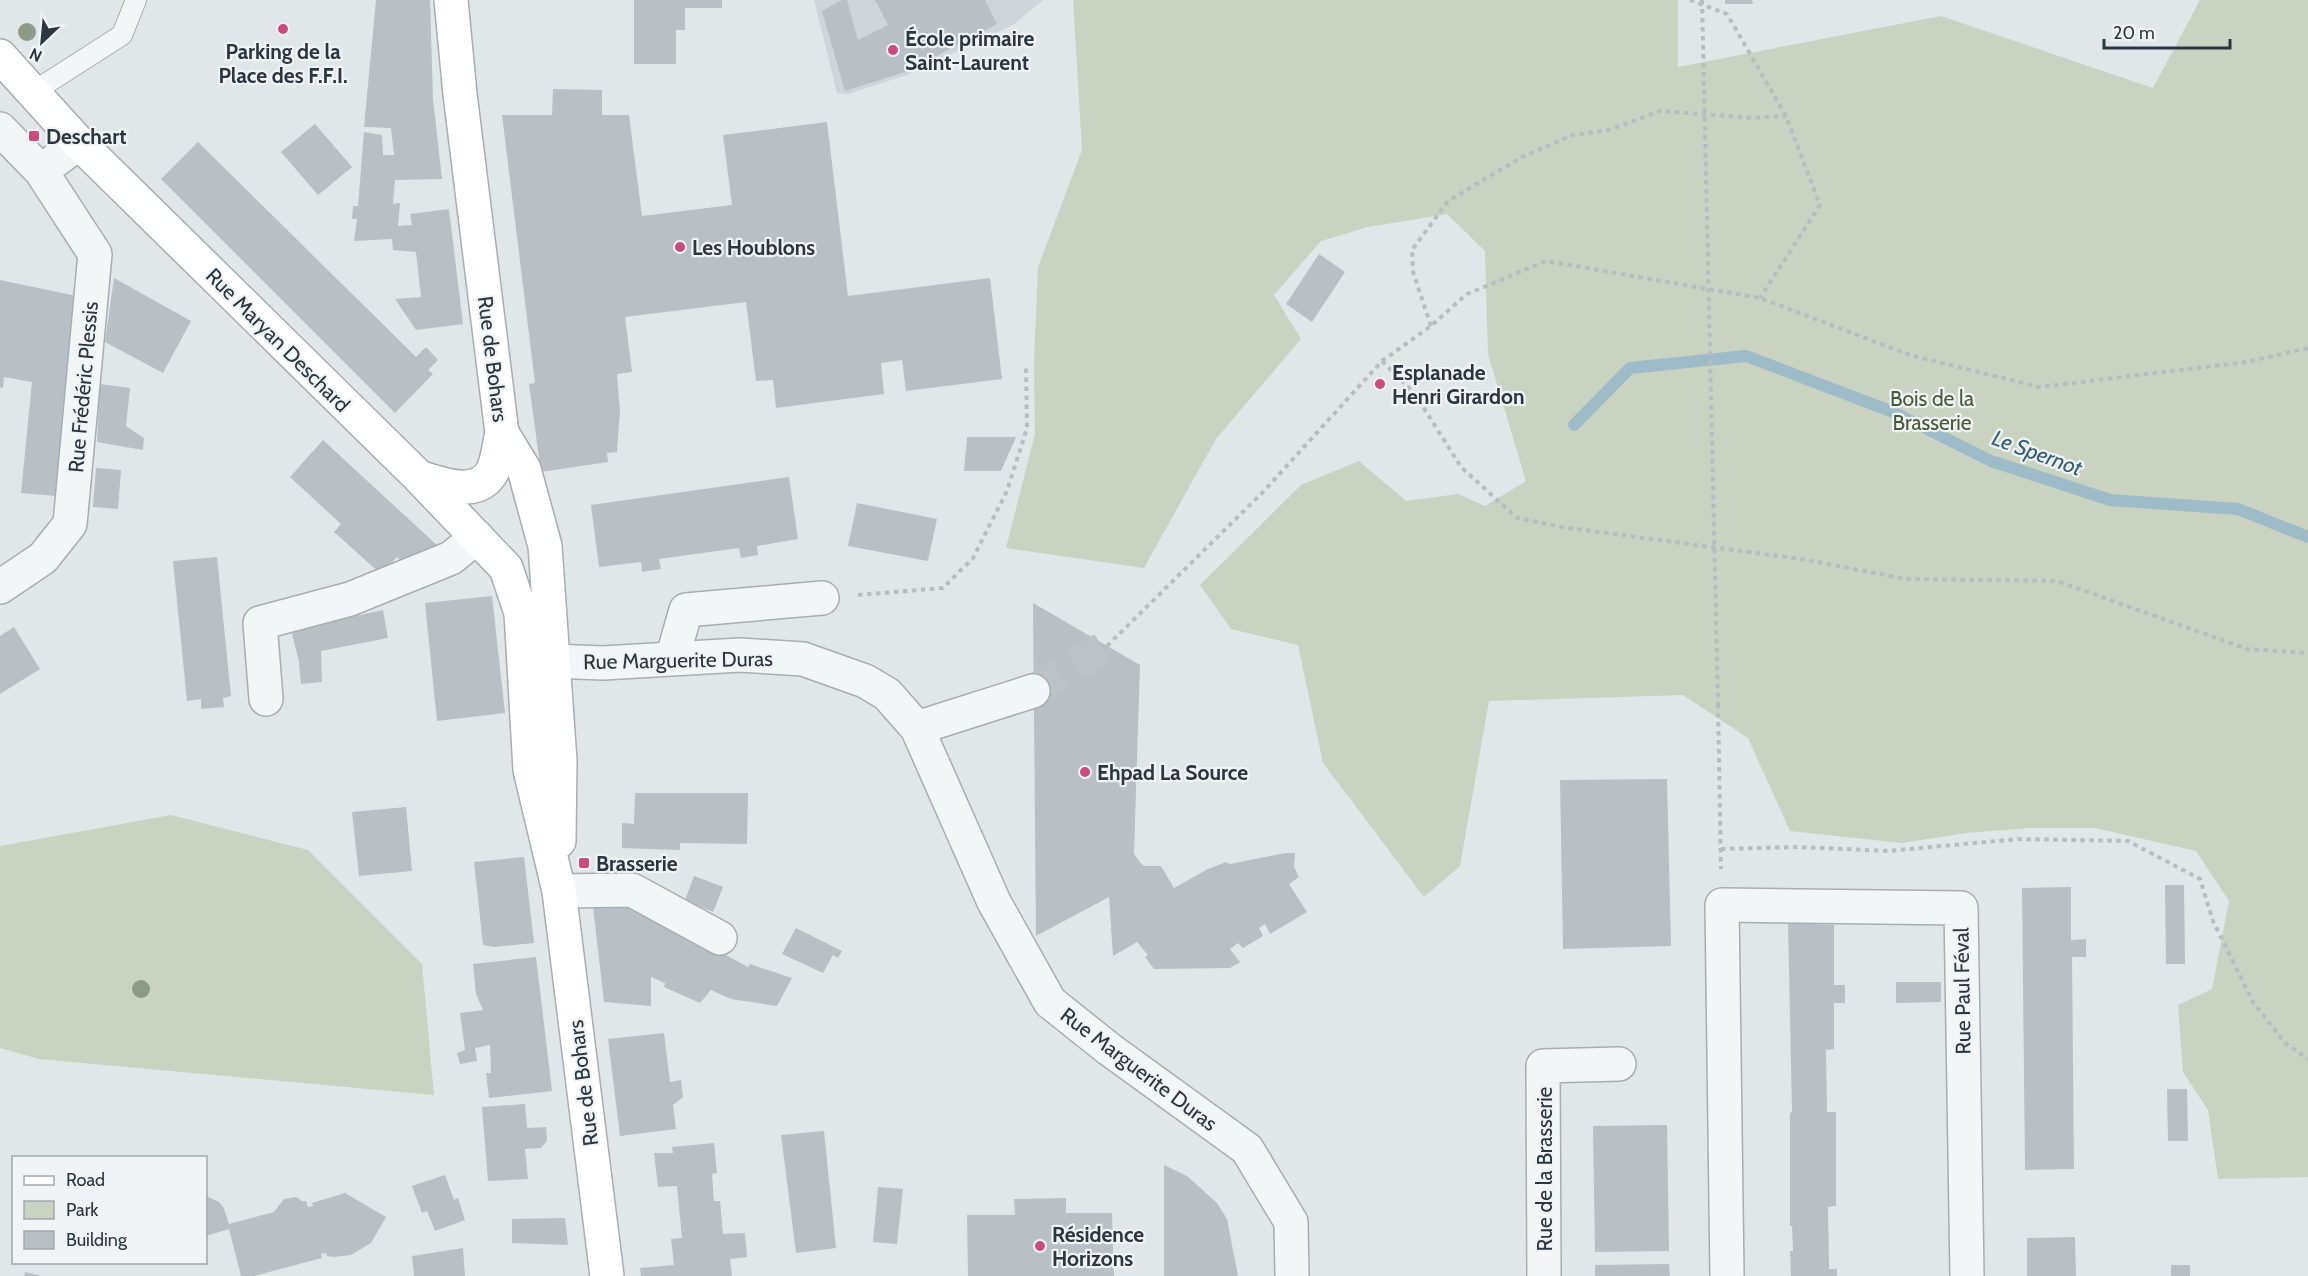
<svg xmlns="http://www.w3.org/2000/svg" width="2308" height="1276" font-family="Cabin,sans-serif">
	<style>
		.built { fill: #cfd6db }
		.green { fill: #cad2c2 }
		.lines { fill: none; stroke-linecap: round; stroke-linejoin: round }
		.stream { stroke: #9ebcc7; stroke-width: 12 }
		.building { fill: #b8c0c5 }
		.minor-tunnel { stroke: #bcc3c7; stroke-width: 33; stroke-dasharray: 33 16; stroke-linecap: butt }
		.service-casing { stroke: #a6aeb3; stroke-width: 22 }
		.minor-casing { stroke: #a6aeb3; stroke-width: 36 }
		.secondary-casing { stroke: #a6aeb3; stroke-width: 36 }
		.path { stroke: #b7bdc0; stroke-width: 4; stroke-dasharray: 4.5 4.5; stroke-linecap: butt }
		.service { stroke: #f3f6f7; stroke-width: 20 }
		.minor { stroke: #f3f6f7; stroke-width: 33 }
		.secondary { stroke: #fff; stroke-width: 33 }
		.path-bridge { stroke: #b7bdc0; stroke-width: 4; stroke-dasharray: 4.5 4.5; stroke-linecap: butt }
		.tree { fill: #8c9a88 }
		.poi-dot { fill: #c84c7d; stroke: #f0f4f6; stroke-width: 2 }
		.labels { text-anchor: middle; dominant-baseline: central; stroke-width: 4.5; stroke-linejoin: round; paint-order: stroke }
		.poi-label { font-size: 21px; font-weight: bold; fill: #2a3740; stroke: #f0f4f6; text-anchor: start }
		.street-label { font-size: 21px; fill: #2a3740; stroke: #f0f4f6 }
		.park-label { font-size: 21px; fill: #475b38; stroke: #f0f4f6 }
		.water-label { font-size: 22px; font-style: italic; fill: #365f72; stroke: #f0f4f6 }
	</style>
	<rect width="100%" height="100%" fill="#e1e6e9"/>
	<path class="built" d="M814,0H1043L1013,25L907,75L848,94L837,93Z"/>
	<path class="green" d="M1073,0H1678V67L1941,16L2153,88L2200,0H2308V1177L2218,1179L2208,1110L2183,1072L2178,1005L2212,989L2229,901L2196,851L2095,828H2030L1966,833L1902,843L1790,831L1748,738L1683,695L1489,701L1460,866L1424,897L1323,763L1298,645L1231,629L1200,585L1301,485L1359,461L1406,501L1458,494L1485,506L1526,481L1488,354L1485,251L1447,214L1368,227L1321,241L1274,295L1301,339L1216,439L1144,568L1006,548L1035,434L1034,362L1038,267L1082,150Z
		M171,815L308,850L422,964L434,1095L39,1059L0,1048V846Z"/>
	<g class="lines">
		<path class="stream" d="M1574,425L1630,368L1746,356L1893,412L1991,461L2110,500L2238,509L2308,537"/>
	</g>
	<path class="building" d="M376,0H430L433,99L442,179L395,180L393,204L400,203L398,226L412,225L410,214L449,209L463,324L416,330L395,299L421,297L416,252L393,250L392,239L354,241L357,219H352L353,206H358L364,132L382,135L383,155H394L391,128L364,127Z
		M634,0H722V8H685V30H676V64H634Z
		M842,0H847L858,40L888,25L875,0H985L997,24L908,71L845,91L822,11Z
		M1725,0H1752L1753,4H1725Z
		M553,89L602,90V115H629L642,216L732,205L723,135L827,122L848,296L990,278L1002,379L906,391L902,360L881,363L884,394L776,408L773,380L756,381L746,302L625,317L632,372L617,374L620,411L617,452L607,453L608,462L541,472L529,384L535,383L502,115H552Z
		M315,124L352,167L318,195L281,152Z
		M198,142L416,357L426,347L438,360L428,370L433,374L395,413L161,179Z
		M1319,254L1345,272L1312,322L1286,304Z
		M114,278L191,321L163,373L105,342Z
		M0,280L81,297L57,496L21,493L32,382L4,377L3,388L0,387Z
		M100,384L130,388L126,426L144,438L143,450L97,442Z
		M967,437H1016L1001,471H964Z
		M323,440L440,548L405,565L397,557L381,574L334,532L341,524L290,477Z
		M96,468L121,470L118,509L93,507Z
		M789,477L798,539L757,546L758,555L741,558L739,548L659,559L661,569L642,572L641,562L599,567L591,505Z
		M857,503L937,519L928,561L848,546Z
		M217,557L231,696L223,698L224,707L201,709V699L187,701L173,561Z
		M492,596L505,713L437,721L425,603Z
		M1033,603L1140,665L1134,854L1139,861L1144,866H1161L1174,888L1208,869L1226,862L1230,864L1285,853H1295L1294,867L1299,877L1289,884L1307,912L1270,934L1265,924L1259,928L1263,936L1243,948L1238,943L1230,949L1240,962L1230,968L1154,969L1145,957L1148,955L1137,942L1113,956L1109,897L1036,936Z
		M383,610L388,638L321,651L322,682L301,684L299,662L291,630Z
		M14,627L40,669L0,694V636Z
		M1667,779L1671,946L1563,949L1560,780Z
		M635,793H748L747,844L680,843V850L622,848V823L634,824Z
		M406,807L412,871L359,876L352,812Z
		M524,857L534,943L494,947L483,945L474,862Z
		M694,876L723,887L713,912L685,900Z
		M2165,885H2184L2185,964H2166Z
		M2071,887V940L2086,939V957H2072L2074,1169L2025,1170L2022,888Z
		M629,903L748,967L750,964L792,978L777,1006L731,999L711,990L700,1003L664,987L665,983L651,977V1006L604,1002L593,907Z
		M1788,923L1834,925V985H1845V1003H1834V1049L1826,1050L1827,1112H1836V1206L1828,1207L1829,1269H1837V1276H1791L1790,1251H1793L1792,1226H1790V1113L1792,1112Z
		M796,928L842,951L838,958L833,955L823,973L782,954Z
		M536,957L552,1091L489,1098L486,1073H491L490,1045L475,1048L477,1061L460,1064L457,1053L465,1050L460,1013L483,1010L476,994L473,964Z
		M1896,982H1941V1002L1896,1003Z
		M664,1033L670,1082L681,1080L683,1097L673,1105L676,1129L620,1136L608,1039Z
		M2167,1089H2187L2188,1141H2168Z
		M525,1104L527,1128L546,1127L547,1141L541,1148L525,1149L528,1179L488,1181L482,1107Z
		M1667,1125L1669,1251L1595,1252L1593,1126Z
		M824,1131L836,1248L796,1253L781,1135Z
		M714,1143L717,1173L712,1174L714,1201H720L723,1234L745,1233L747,1257L730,1259L732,1276H641L640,1268L674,1265L671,1239L682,1238L677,1186L658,1187L654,1153H673L672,1147Z
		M1164,1165L1187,1176L1217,1203L1227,1219L1238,1276H1164Z
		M445,1175L454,1200L458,1198L465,1220L435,1231L427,1211L422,1213L412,1186Z
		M878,1187L903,1189L897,1244L873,1242Z
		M345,1193L386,1217L371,1243L351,1255L333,1257L327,1256L326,1253L321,1254L322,1258L254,1276H241L229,1229L206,1236V1196L219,1202L224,1208L229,1224L274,1212L284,1199L296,1197L302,1201H306L308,1207L313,1206L312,1203Z
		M1066,1198V1213H1112L1114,1276H968L967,1215H1015L1014,1199Z
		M565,1218L568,1245L512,1243V1219Z
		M2075,1237L2076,1276H2027V1238Z
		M463,1248L465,1276H414L412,1256Z
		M1669,1264L1670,1276H1595V1265Z
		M2171,1265H2190V1276H2171Z
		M25,1272L39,1275V1276H24Z"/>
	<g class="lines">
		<path class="minor-tunnel" d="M1033,691L1107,646"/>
		<g class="service-casing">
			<path id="service" d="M33,92L122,35L136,0"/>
		</g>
		<g class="minor-casing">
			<path id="minor" d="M0,129L41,171L79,143
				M0,587L43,558L70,524L95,254L41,171
				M672,659L686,610L822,598
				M525,660L603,663L740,655L803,659L865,681L887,694L917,728L994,902L1050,1002L1109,1049L1247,1149L1291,1222L1292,1276
				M266,699L260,623L350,599L451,558L477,537
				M917,728L1033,691
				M559,891L632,890L720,938
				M1544,1276L1543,1066L1619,1064
				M1727,1276L1722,905L1961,908L1967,1276"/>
		</g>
		<g class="secondary-casing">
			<path id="secondary" d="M451,0L460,94L502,433L524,469L545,546L560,761L559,841
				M0,56L79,143L419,477L506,568L521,613L530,770L559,891L607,1276
				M419,477C441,484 479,499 493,470C498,459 499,445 502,433"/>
		</g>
		<path class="path" d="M1690,0L1727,14L1786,116L1820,205L1760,298
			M1431,326L1413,272L1412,250L1448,201L1522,157L1573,135L1609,130L1660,111L1753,118L1786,116
			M1382,361L1415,394L1461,467L1517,518L1562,527L1801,559L1906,579L2057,581L2247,649L2308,653
			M858,595L943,588L973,558L1007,491L1027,428L1026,367
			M1107,646L1263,492L1382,361L1431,326L1467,294L1546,261L1760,298L1910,355L2039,387L2247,362L2308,348
			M1718,704L1721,869
			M1721,849L1799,847L1888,851L2018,839L2128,841L2200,879L2213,921L2253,1002L2285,1043L2308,1059"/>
		<use href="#service" class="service"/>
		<use href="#minor" class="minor"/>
		<use href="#secondary" class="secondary"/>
		<path class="path-bridge" d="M1702,0L1718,704"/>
	</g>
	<g class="tree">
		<circle cx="27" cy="32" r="9"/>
		<circle cx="141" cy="989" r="9"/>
	</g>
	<g class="poi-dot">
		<circle cx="283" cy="29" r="6"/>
		<circle cx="893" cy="50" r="6"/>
		<rect x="28" y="130" width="12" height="12" rx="3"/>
		<circle cx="680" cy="247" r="6"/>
		<circle cx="1380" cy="384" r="6"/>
		<circle cx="1085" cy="772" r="6"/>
		<rect x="578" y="857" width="12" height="12" rx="3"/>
		<circle cx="1040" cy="1246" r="6"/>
	</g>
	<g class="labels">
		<g class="poi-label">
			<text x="905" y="38">École primaire<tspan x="905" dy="24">Saint-Laurent</tspan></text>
			<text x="283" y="51" text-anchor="middle">Parking de la<tspan x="283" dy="24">Place des F.F.I.</tspan></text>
			<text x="46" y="136">Deschart</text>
			<text x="692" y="247">Les Houblons</text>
			<text x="1392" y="372">Esplanade<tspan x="1392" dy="24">Henri Girardon</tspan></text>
			<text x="1097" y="772">Ehpad La Source</text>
			<text x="596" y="863">Brasserie</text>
			<text x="1052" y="1234">Résidence<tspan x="1052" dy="24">Horizons</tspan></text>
		</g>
		<g class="street-label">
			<text transform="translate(278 340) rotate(45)">Rue Maryan Deschard</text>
			<text transform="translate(493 359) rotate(83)">Rue de Bohars</text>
			<text transform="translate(83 387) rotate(-85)">Rue Frédéric Plessis</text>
			<text transform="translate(678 660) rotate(-1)">Rue Marguerite Duras</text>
			<text transform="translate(1962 991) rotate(-91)">Rue Paul Féval</text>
			<text transform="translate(1139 1069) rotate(37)">Rue Marguerite Duras</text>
			<text transform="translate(583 1083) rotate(-97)">Rue de Bohars</text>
			<text transform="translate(1544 1169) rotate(-90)">Rue de la Brasserie</text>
		</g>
		<g class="park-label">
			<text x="1932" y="398">Bois de la<tspan x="1932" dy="24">Brasserie</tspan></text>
		</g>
		<g class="water-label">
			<text transform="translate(2037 453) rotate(20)">Le Spernot</text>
		</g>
	</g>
	<rect x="12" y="1156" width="195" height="108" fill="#f0f4f6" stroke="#a1a8ad" stroke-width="1.5"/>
	<rect x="24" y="1176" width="30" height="9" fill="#ffffff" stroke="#a1a8ad" stroke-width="1.5"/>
	<text x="66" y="1186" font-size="18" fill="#2a3740">Road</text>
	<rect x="24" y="1201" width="30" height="18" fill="#cad2c2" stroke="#a1a8ad" stroke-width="1.5"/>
	<text x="66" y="1216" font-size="18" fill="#2a3740">Park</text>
	<rect x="24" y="1231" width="30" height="18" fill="#b8c0c5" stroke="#a1a8ad" stroke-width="1.5"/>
	<text x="66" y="1246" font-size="18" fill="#2a3740">Building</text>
	<g transform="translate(42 42) rotate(206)" stroke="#f0f4f6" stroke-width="4.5" paint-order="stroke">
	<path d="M0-4.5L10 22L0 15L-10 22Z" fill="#2a3740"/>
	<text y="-9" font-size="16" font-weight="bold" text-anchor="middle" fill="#2a3740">N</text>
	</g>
	<path d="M2104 39v9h126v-9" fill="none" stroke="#2a3740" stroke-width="3"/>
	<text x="2113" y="39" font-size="18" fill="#2a3740" stroke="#f0f4f6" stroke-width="4.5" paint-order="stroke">20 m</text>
</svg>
